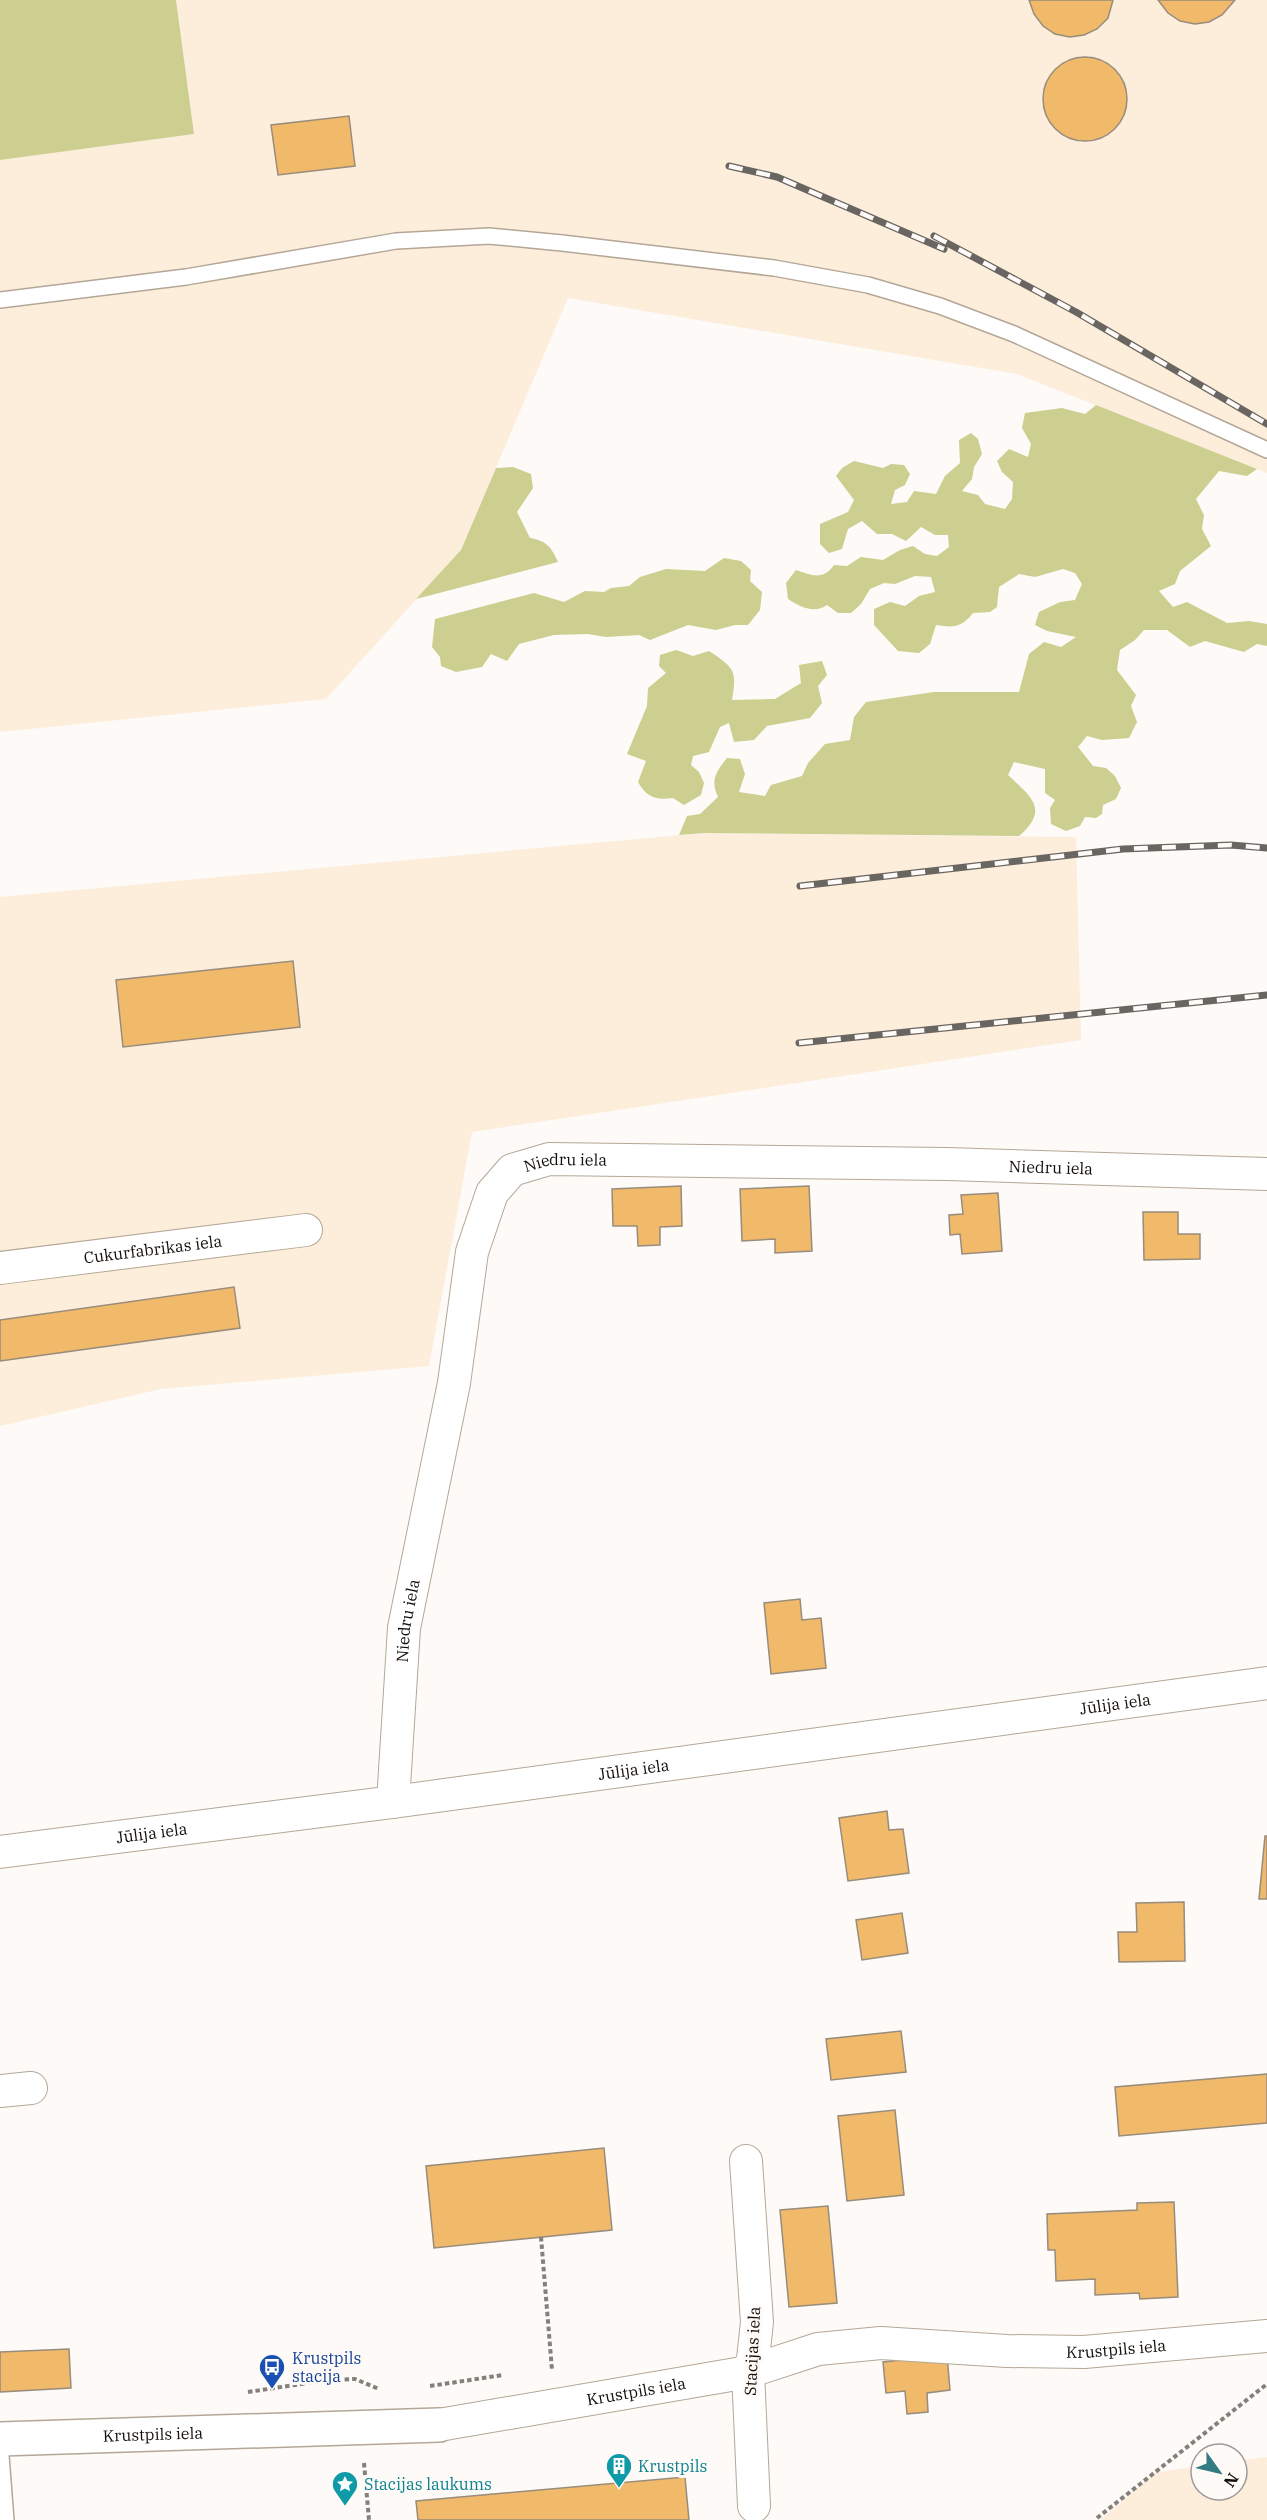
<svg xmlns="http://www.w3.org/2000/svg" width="1267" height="2520" font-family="'IBM Plex Serif',serif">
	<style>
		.built { fill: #fdeddb }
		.green { fill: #cccf8f }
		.building { fill: #f1b96a; stroke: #988c7c; stroke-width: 1.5 }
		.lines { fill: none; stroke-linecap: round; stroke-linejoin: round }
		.service-casing { stroke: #b4a797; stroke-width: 18 }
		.minor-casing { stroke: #b4a797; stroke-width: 34 }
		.tertiary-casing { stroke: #b4a797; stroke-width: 36 }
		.path { stroke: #84807c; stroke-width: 4; stroke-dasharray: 4.5 3; stroke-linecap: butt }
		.service { stroke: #fff; stroke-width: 15 }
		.minor { stroke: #fff; stroke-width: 32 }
		.tertiary { stroke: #fff; stroke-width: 33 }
		.rail-casing { stroke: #696561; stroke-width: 7 }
		.rail { stroke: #fdfaf7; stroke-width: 4.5; stroke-dasharray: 14; stroke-linecap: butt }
		.labels { text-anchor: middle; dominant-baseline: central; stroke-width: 6; stroke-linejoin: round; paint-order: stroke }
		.street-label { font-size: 16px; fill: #15100b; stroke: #fdfaf7 }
		.transit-label { font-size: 16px; fill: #164399; stroke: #fdfaf7; text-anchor: start }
		.culture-label { font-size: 16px; fill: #0d838f; stroke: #fdfaf7; text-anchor: start }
	</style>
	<rect width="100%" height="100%" fill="#fdfaf7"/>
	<path class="built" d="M176,0H1267V473L1017,374L568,298L461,550L326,699L0,732V160L194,134Z
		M704,833L1076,837L1081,1040L472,1132L429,1366L161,1389L0,1426V897Z
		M1267,2457V2520H1100L1157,2472L1201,2466V2490H1237V2461Z"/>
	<path class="green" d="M0,0H176L194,134L0,160Z
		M1096,405L1257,469L1247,476L1219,471L1196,499L1204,515L1202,529L1211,546L1180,571L1175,584L1159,591L1173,607L1187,602L1227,623L1249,621L1267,624V646L1257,644L1244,652L1205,641L1190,647L1167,630H1144L1135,640L1120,650L1117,670L1136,695L1131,706L1137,722L1129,738L1102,740L1087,736L1078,747L1093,766L1106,768L1115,776L1121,788L1116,799L1103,805L1102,814L1096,818L1085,817L1080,826L1066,831L1051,824L1050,808L1055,800L1045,793V769L1014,762L1008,775C1031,797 1050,809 1019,836L704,833L679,835L687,816L700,814L718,797C710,780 716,772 727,758L740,759L745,774L739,792L765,796L771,785L802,776L808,763L825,744L850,740L854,717L866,702L934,692H1019L1029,654L1044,642L1061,647L1076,637L1047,631L1035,625L1039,612L1060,602L1075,600L1082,584L1075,573L1063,569L1035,577L1019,574L999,587L997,607L990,612L973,613C962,627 954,628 936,625L930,644L919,653L898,651L874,625V609L890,602L905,606L919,596L935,592L931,577L915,576L895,584L884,583L870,589L861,604L851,613H838L827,605C814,614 800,607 788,599L786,583L796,570C811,575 823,581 834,565L847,566L861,557L883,560L900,550L913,546L925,554L937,556L949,547L948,535H935L921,527L906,541L892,534H877L862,521L848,529L842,549L829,553L820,544V524L848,512L854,500L836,476L842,468L854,461L883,468L891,464L904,465L910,474L905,485L895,490L891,504L907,502L914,491L936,494L945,476L960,463L959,440L971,433L978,439L982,454L974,467L972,479L962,491L978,495L985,504L1005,509L1012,499L1013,482L1002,472L997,461L1009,449L1028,457L1031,444L1022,428L1025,413L1062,408L1085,414Z
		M513,467L531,474L533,488L517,512L530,538C547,541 551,547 558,562L416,599L461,550L496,468Z
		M724,558L741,561L751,570L750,581L762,592L760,610L748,625H735L716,630L688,625L650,640L639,635L606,637L588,634L554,635L519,644L507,661L491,654L482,667L456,672L441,666L440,657L432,647L435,619L534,593L564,602L585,591L604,592L611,588L629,586L640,577L666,569L705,571Z
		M676,650L693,656L709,651C735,668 737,671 732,700L775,699L801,683L799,665L822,661L827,675L818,686L822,703L810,718L767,726L754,740L734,742L729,723L720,727L709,752L693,756L691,765L699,772L704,783L701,795L684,805L673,798C656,800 647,798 638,782L646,761L627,754L647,706L648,688L666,673L659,666L660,655Z"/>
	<path class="building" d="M1029,0H1113L1108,18L1097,29L1084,35L1070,37L1055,34L1043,26L1034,14Z
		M1235,0L1222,15L1209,22L1195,24L1180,21L1168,13L1158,0Z
		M1043 99a42 42 0 1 1 84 0a42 42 0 1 1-84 0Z
		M349,116L355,166L278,175L271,125Z
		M293,961L300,1027L123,1047L116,980Z
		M681,1186L682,1226L660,1227V1245L638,1246L637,1226H613L612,1189Z
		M809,1186L812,1251L775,1253V1239L742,1241L740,1189Z
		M998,1193L1002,1251L962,1254L960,1234L950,1235L949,1215L963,1214L961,1195Z
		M1143,1212H1178V1234H1200V1259L1144,1260Z
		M234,1287L240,1328L0,1361V1320Z
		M800,1599L802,1620L821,1618L826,1668L771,1674L764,1603Z
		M887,1811L889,1830L903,1829L909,1873L848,1881L839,1818Z
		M1265,1836H1267V1899H1259Z
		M1184,1902L1185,1961L1119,1962L1118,1932H1137L1136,1903Z
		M902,1913L908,1953L862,1960L856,1920Z
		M901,2031L906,2072L831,2080L826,2039Z
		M1267,2074V2123L1119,2136L1115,2087Z
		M895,2110L904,2195L847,2201L838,2116Z
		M604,2148L612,2230L434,2248L426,2166Z
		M1174,2202L1178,2297L1140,2299L1139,2293L1095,2295V2279L1056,2281L1055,2250H1048L1047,2214L1137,2210V2203Z
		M828,2206L837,2303L789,2307L780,2210Z
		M69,2349L71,2388L0,2392V2352Z
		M947,2355L950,2390L927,2393L928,2412L907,2414L905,2391L886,2393L883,2362Z
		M685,2477L689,2520H418L416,2501Z"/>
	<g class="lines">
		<g class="service-casing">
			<path id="service" d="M0,300L186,277L396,241L489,236L562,243L774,268L868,285L940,306L1014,334L1267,450
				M0,2443L6,2520"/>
		</g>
		<g class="minor-casing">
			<g id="minor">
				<path id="s1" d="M0,1268L306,1230"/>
				<path id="s2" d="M393,1802L404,1628L454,1383L472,1252L492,1193L512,1170L549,1159L947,1164L1267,1174"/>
				<path id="s3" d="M0,1852L393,1802L1267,1683"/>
				<path d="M0,2091L31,2088"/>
				<path d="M746,2161L757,2322L753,2359L748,2372L754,2506"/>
				<path id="s4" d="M439,2425L748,2372L818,2349L881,2343L1007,2351L1084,2352L1267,2336"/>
			</g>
		</g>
		<g class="tertiary-casing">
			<g id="tertiary">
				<path id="s5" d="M0,2439L439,2425"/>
			</g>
		</g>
		<path class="path" d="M541,2237L552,2370
			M430,2386L503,2375
			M248,2392L328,2380L355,2379L379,2389
			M364,2463L369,2520
			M1097,2518L1267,2384"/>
		<use href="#service" class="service"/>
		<use href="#minor" class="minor"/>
		<use href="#tertiary" class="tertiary"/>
		<g class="rail-casing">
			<path id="rail" d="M729,166L777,177L944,249
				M934,236L1076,312L1267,424
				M800,886L1123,849L1231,845L1267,848
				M799,1043L1267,995"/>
		</g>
		<use href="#rail" class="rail"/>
	</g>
	<defs>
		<g id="bus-pin" transform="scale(1.35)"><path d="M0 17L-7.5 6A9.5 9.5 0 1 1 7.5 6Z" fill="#1a4fb4" stroke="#fdfaf7"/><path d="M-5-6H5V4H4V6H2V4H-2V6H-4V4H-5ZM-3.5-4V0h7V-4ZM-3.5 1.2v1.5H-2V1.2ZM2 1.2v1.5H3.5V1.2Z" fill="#fff"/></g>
		<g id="building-pin" transform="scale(1.35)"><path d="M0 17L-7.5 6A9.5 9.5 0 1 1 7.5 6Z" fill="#0f9aa8" stroke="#fdfaf7"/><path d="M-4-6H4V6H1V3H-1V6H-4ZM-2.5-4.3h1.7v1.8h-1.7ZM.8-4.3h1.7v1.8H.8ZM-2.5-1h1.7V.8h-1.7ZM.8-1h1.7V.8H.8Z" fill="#fff"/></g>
		<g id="sight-pin" transform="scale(1.35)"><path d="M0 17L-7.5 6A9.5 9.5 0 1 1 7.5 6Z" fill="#0f9aa8" stroke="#fdfaf7"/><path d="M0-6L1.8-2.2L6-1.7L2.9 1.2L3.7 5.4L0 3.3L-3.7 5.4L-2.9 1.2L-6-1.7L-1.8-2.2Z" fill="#fff"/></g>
	</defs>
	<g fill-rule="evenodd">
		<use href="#bus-pin" x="272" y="2367"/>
		<use href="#building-pin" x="619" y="2466"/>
		<use href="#sight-pin" x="345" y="2484"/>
	</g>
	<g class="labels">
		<g class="street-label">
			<text stroke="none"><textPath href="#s2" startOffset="704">Niedru iela</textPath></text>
			<text stroke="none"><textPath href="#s2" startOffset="1190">Niedru iela</textPath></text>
			<text stroke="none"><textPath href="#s1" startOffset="154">Cukurfabrikas iela</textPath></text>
			<text stroke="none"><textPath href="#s2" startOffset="182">Niedru iela</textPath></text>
			<text stroke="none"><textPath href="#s3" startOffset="1125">Jūlija iela</textPath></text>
			<text stroke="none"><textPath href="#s3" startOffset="639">Jūlija iela</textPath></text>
			<text stroke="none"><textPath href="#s3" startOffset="153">Jūlija iela</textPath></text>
			<text stroke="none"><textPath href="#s4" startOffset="686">Krustpils iela</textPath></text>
			<text transform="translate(752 2351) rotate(-87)">Stacijas iela</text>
			<text stroke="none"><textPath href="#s4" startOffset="200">Krustpils iela</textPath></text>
			<text stroke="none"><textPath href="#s5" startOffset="153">Krustpils iela</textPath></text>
		</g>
		<g class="transit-label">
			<text x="292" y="2358">Krustpils<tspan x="292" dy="18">stacija</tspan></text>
		</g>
		<g class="culture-label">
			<text x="638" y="2466">Krustpils</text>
			<text x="364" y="2484">Stacijas laukums</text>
		</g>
	</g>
	<g transform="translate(1219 2472) rotate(124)"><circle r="28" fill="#fdfaf7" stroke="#a09c99" stroke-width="1.5"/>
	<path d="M0-4.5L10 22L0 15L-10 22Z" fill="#337c83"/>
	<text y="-9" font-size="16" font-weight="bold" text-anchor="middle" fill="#15100b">N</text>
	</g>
</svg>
